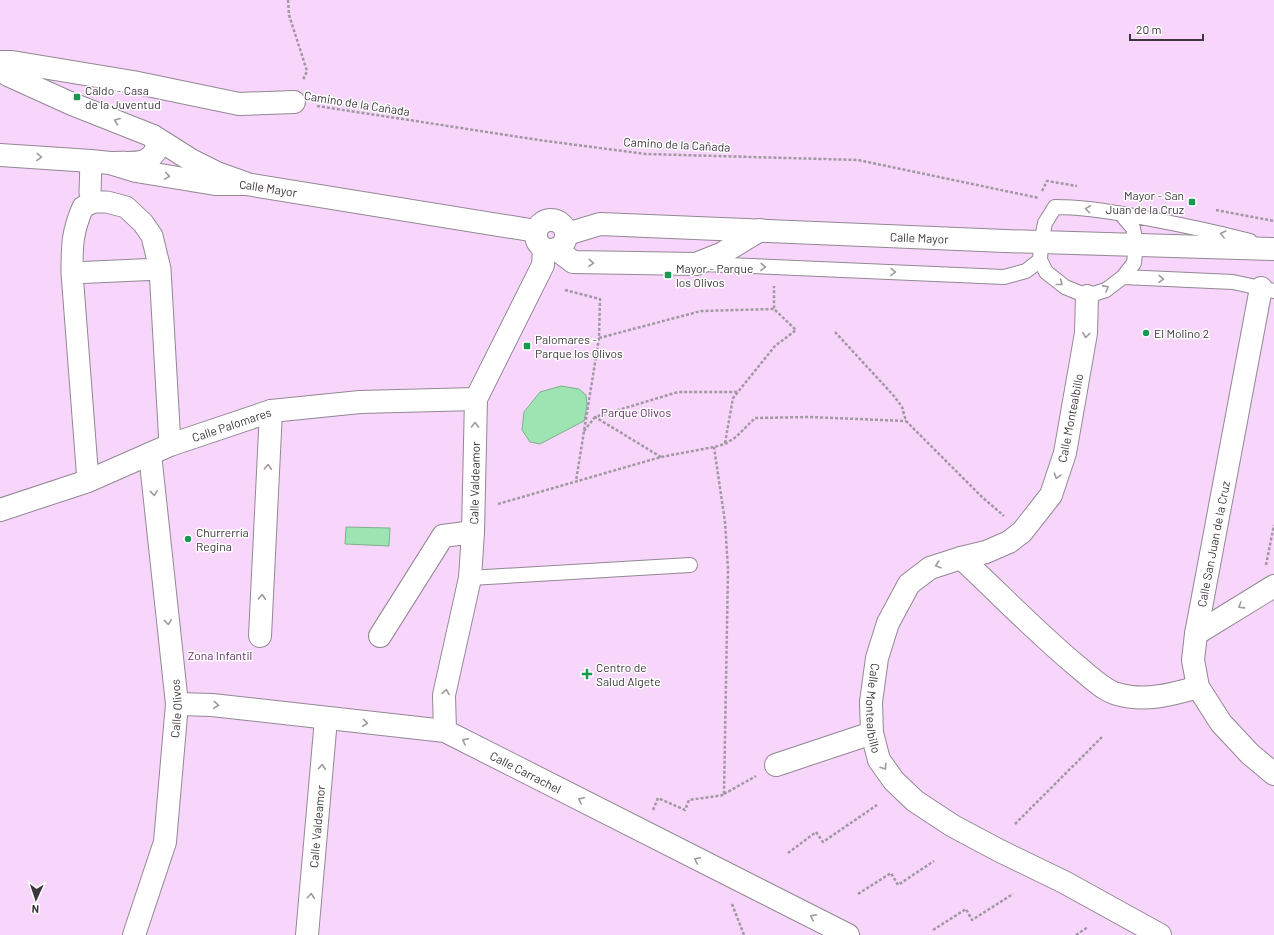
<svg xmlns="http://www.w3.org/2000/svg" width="1274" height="935" font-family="Barlow,sans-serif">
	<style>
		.green { fill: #f8d6fc }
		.water { fill: #9ee3b2; stroke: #81af8f }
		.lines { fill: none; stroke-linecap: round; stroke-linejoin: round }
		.service-casing { stroke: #938794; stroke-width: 16 }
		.pedestrian-casing { stroke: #938794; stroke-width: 23 }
		.minor-casing { stroke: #938794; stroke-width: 24 }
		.tertiary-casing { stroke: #938794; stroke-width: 24 }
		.path { stroke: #a198a2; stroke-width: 2.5; stroke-dasharray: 3 2; stroke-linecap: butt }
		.service { stroke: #fff; stroke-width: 14 }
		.pedestrian { stroke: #fff; stroke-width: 21 }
		.minor { stroke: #fff; stroke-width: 22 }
		.tertiary { stroke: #fff; stroke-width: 22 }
		.oneway { stroke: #9e9a9e }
		.poi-dot { fill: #1b9754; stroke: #fff; stroke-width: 1.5 }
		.labels { text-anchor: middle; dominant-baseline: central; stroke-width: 3; stroke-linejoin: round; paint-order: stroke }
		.poi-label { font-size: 12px; fill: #3c363c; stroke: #fff; text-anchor: start }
		.street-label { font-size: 12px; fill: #3c363c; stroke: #fff }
		.park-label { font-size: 12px; fill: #66296d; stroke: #fff }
	</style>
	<rect width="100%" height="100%" fill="#fdf0ff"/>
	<path class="green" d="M0,0H1274V935H0Z"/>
	<path class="water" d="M561,386L579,389L586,395L587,406L584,421L540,444L530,442L522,430L524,412L540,392Z
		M346,527L390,528L389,546L345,544Z"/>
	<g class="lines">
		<g class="service-casing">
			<path id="service" d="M1121,214L1133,228L1136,244L1134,263L1123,277L1106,290L1087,296L1065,287L1046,272L1040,260L1041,243L1045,223L1055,207C1082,207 1108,211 1134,216C1173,223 1212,231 1250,241
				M704,264L1004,277L1026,271L1040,260
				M1123,277L1233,282L1274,291
				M470,578L690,565"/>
		</g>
		<g class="pedestrian-casing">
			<path id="pedestrian" d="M91,161L90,193L94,202H107L126,207L143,223L152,236L160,269L170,445
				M72,273C72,246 72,232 83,207L94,202
				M88,481L72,273L160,269"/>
		</g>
		<g class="minor-casing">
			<g id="minor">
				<path d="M0,62H12L133,82L239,104L294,102"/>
				<path d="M0,69L8,75L72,104L153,136L191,160L217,173L245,183"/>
				<path d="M115,163C134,162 148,167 158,147L153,136"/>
				<path d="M556,249L573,262L696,264L721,254L760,230"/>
				<path d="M1261,288L1196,634L1193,660L1198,687L1221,723L1250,754L1274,774"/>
				<path id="s1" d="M1087,296L1086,333L1065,453L1051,495L1022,532L1009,542L986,552L961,558L930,568L909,584L888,623L877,658L871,702L872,733L879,760L894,781L915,801L953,826L1000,851L1064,882L1160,935"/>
				<path id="s2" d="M0,510L88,481L170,445L271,411L360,402L476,399"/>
				<path d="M961,558C1000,594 1036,632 1077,666C1088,675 1103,690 1117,694C1144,702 1171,695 1198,687"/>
				<path d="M1196,634L1274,586"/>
				<path d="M260,636L271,411"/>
				<path d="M380,636L443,536L473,532"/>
				<path id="s3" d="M177,704L212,705L445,731L848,935"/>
				<path id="s4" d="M445,731L444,695L470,578L473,532L476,399L543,265L544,249"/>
				<path d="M776,765L872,733"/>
				<path id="s5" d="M134,935L165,842L177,704L150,454"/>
				<path id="s6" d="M307,935L326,719"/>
			</g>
		</g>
		<g class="tertiary-casing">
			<g id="tertiary">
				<path id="s7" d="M0,155L91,161L110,163L136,171L215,184H246L536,231"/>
				<circle cx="551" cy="235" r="15"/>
				<path id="s8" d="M567,234L600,224L1005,241L1274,249"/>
			</g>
		</g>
		<path class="path" d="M288,0L289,15L307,71L303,80
			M317,106L546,141L646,154L858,160L1039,198
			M1042,191L1047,181L1077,186
			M1216,210L1274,221
			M565,290L600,299L599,338L576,481
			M835,332L894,396L902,407L906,421L982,497L1004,516
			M599,338L701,311L774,309
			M584,431L595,417
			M725,443L733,398L775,346L796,330L774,309V286
			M661,457L595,417L678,392H738
			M498,504L661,457L714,447L725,444L736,437L755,418L809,417L906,421
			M1266,565L1274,525
			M724,794L756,776
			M653,810L658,798L685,810L689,800L724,795L728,569L725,522L714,447
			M1015,824L1103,736
			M788,853L816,832L823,842L877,805
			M858,894L891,873L898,885L934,861
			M732,904L744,935
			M933,930L966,909L972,920L1013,894
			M1076,935L1088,927"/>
		<use href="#service" class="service"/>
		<use href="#pedestrian" class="pedestrian"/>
		<use href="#minor" class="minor"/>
		<use href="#tertiary" class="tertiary"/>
	</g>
	<defs><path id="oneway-chevron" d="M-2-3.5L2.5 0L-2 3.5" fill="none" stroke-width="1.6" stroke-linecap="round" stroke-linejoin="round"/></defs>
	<g class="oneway">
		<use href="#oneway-chevron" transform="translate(117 121) rotate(-158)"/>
		<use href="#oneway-chevron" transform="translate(39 157) rotate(2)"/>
		<use href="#oneway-chevron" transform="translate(167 176) rotate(9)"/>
		<use href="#oneway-chevron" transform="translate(1088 209) rotate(-172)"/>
		<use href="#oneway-chevron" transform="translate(1223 234) rotate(-166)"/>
		<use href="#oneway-chevron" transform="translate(591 263) rotate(3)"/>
		<use href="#oneway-chevron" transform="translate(763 267) rotate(2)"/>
		<use href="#oneway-chevron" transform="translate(893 272) rotate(2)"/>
		<use href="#oneway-chevron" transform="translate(1161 279) rotate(2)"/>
		<use href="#oneway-chevron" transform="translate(1060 283) rotate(38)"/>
		<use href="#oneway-chevron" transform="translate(1106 288) rotate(-29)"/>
		<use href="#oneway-chevron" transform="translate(1086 335) rotate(97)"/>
		<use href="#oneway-chevron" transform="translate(475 425) rotate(-89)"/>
		<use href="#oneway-chevron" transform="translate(268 467) rotate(-87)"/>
		<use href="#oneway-chevron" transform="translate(1057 476) rotate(108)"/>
		<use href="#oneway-chevron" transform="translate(154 493) rotate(84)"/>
		<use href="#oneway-chevron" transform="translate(938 565) rotate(162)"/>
		<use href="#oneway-chevron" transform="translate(262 597) rotate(-87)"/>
		<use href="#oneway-chevron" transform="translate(1241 606) rotate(148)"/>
		<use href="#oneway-chevron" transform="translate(168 622) rotate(84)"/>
		<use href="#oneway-chevron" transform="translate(446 692) rotate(-81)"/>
		<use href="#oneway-chevron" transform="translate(216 705) rotate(5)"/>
		<use href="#oneway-chevron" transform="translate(365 723) rotate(7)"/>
		<use href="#oneway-chevron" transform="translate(465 741) rotate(-153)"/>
		<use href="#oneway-chevron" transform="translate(322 767) rotate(-85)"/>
		<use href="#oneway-chevron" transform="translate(884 767) rotate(56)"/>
		<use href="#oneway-chevron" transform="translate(581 800) rotate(-153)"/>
		<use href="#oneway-chevron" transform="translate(697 860) rotate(-154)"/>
		<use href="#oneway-chevron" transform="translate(311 896) rotate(-85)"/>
		<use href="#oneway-chevron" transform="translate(813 917) rotate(-153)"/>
	</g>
	<g class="poi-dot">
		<rect x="73" y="93" width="8" height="8" rx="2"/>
		<rect x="1188" y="198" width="8" height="8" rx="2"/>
		<rect x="664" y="271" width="8" height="8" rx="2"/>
		<circle cx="1146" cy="333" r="4"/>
		<rect x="523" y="342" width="8" height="8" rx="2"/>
		<circle cx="188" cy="539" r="4"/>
		<path d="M585 668h4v4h4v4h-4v4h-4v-4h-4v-4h4z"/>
	</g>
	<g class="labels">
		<g class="poi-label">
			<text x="85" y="90">Caldo - Casa<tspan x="85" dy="14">de la Juventud</tspan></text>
			<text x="1184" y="195" text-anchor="end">Mayor - San<tspan x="1184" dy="14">Juan de la Cruz</tspan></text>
			<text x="676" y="268">Mayor - Parque<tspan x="676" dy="14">los Olivos</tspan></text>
			<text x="1154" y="333">El Molino 2</text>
			<text x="535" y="339">Palomares -<tspan x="535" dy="14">Parque los Olivos</tspan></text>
			<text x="196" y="532">Churrerría<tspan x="196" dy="14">Regina</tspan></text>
			<text x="596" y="667">Centro de<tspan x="596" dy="14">Salud Algete</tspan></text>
		</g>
		<g class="street-label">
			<text transform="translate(357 103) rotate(9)">Camino de la Cañada</text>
			<text transform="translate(677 144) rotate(3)">Camino de la Cañada</text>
			<text stroke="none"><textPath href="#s7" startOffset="271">Calle Mayor</textPath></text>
			<text stroke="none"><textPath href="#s8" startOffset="354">Calle Mayor</textPath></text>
			<text transform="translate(1070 418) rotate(-79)">Calle Montealbillo</text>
			<text stroke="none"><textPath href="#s2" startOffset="247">Calle Palomares</textPath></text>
			<text stroke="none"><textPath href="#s4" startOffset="251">Calle Valdeamor</textPath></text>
			<text transform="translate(1213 544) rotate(-79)">Calle San Juan de la Cruz</text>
			<text stroke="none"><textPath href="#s1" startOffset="508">Calle Montealbillo</textPath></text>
			<text stroke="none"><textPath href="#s5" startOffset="232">Calle Olivos</textPath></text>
			<text stroke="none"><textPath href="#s3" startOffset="360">Calle Carrachel</textPath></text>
			<text stroke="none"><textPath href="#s6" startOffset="109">Calle Valdeamor</textPath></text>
		</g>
		<g class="park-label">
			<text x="636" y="412">Parque Olivos</text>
			<text x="220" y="655">Zona Infantil</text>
		</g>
	</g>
	<g transform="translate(36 899) rotate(183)" stroke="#ffffff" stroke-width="3" paint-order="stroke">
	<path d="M0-3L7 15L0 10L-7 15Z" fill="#3c363c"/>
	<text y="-6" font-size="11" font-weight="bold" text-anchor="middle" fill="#3c363c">N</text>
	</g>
	<path d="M1130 34v6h73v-6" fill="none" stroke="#3c363c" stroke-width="2"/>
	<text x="1136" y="34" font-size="12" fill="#3c363c" stroke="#ffffff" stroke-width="3" paint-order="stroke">20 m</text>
</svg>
